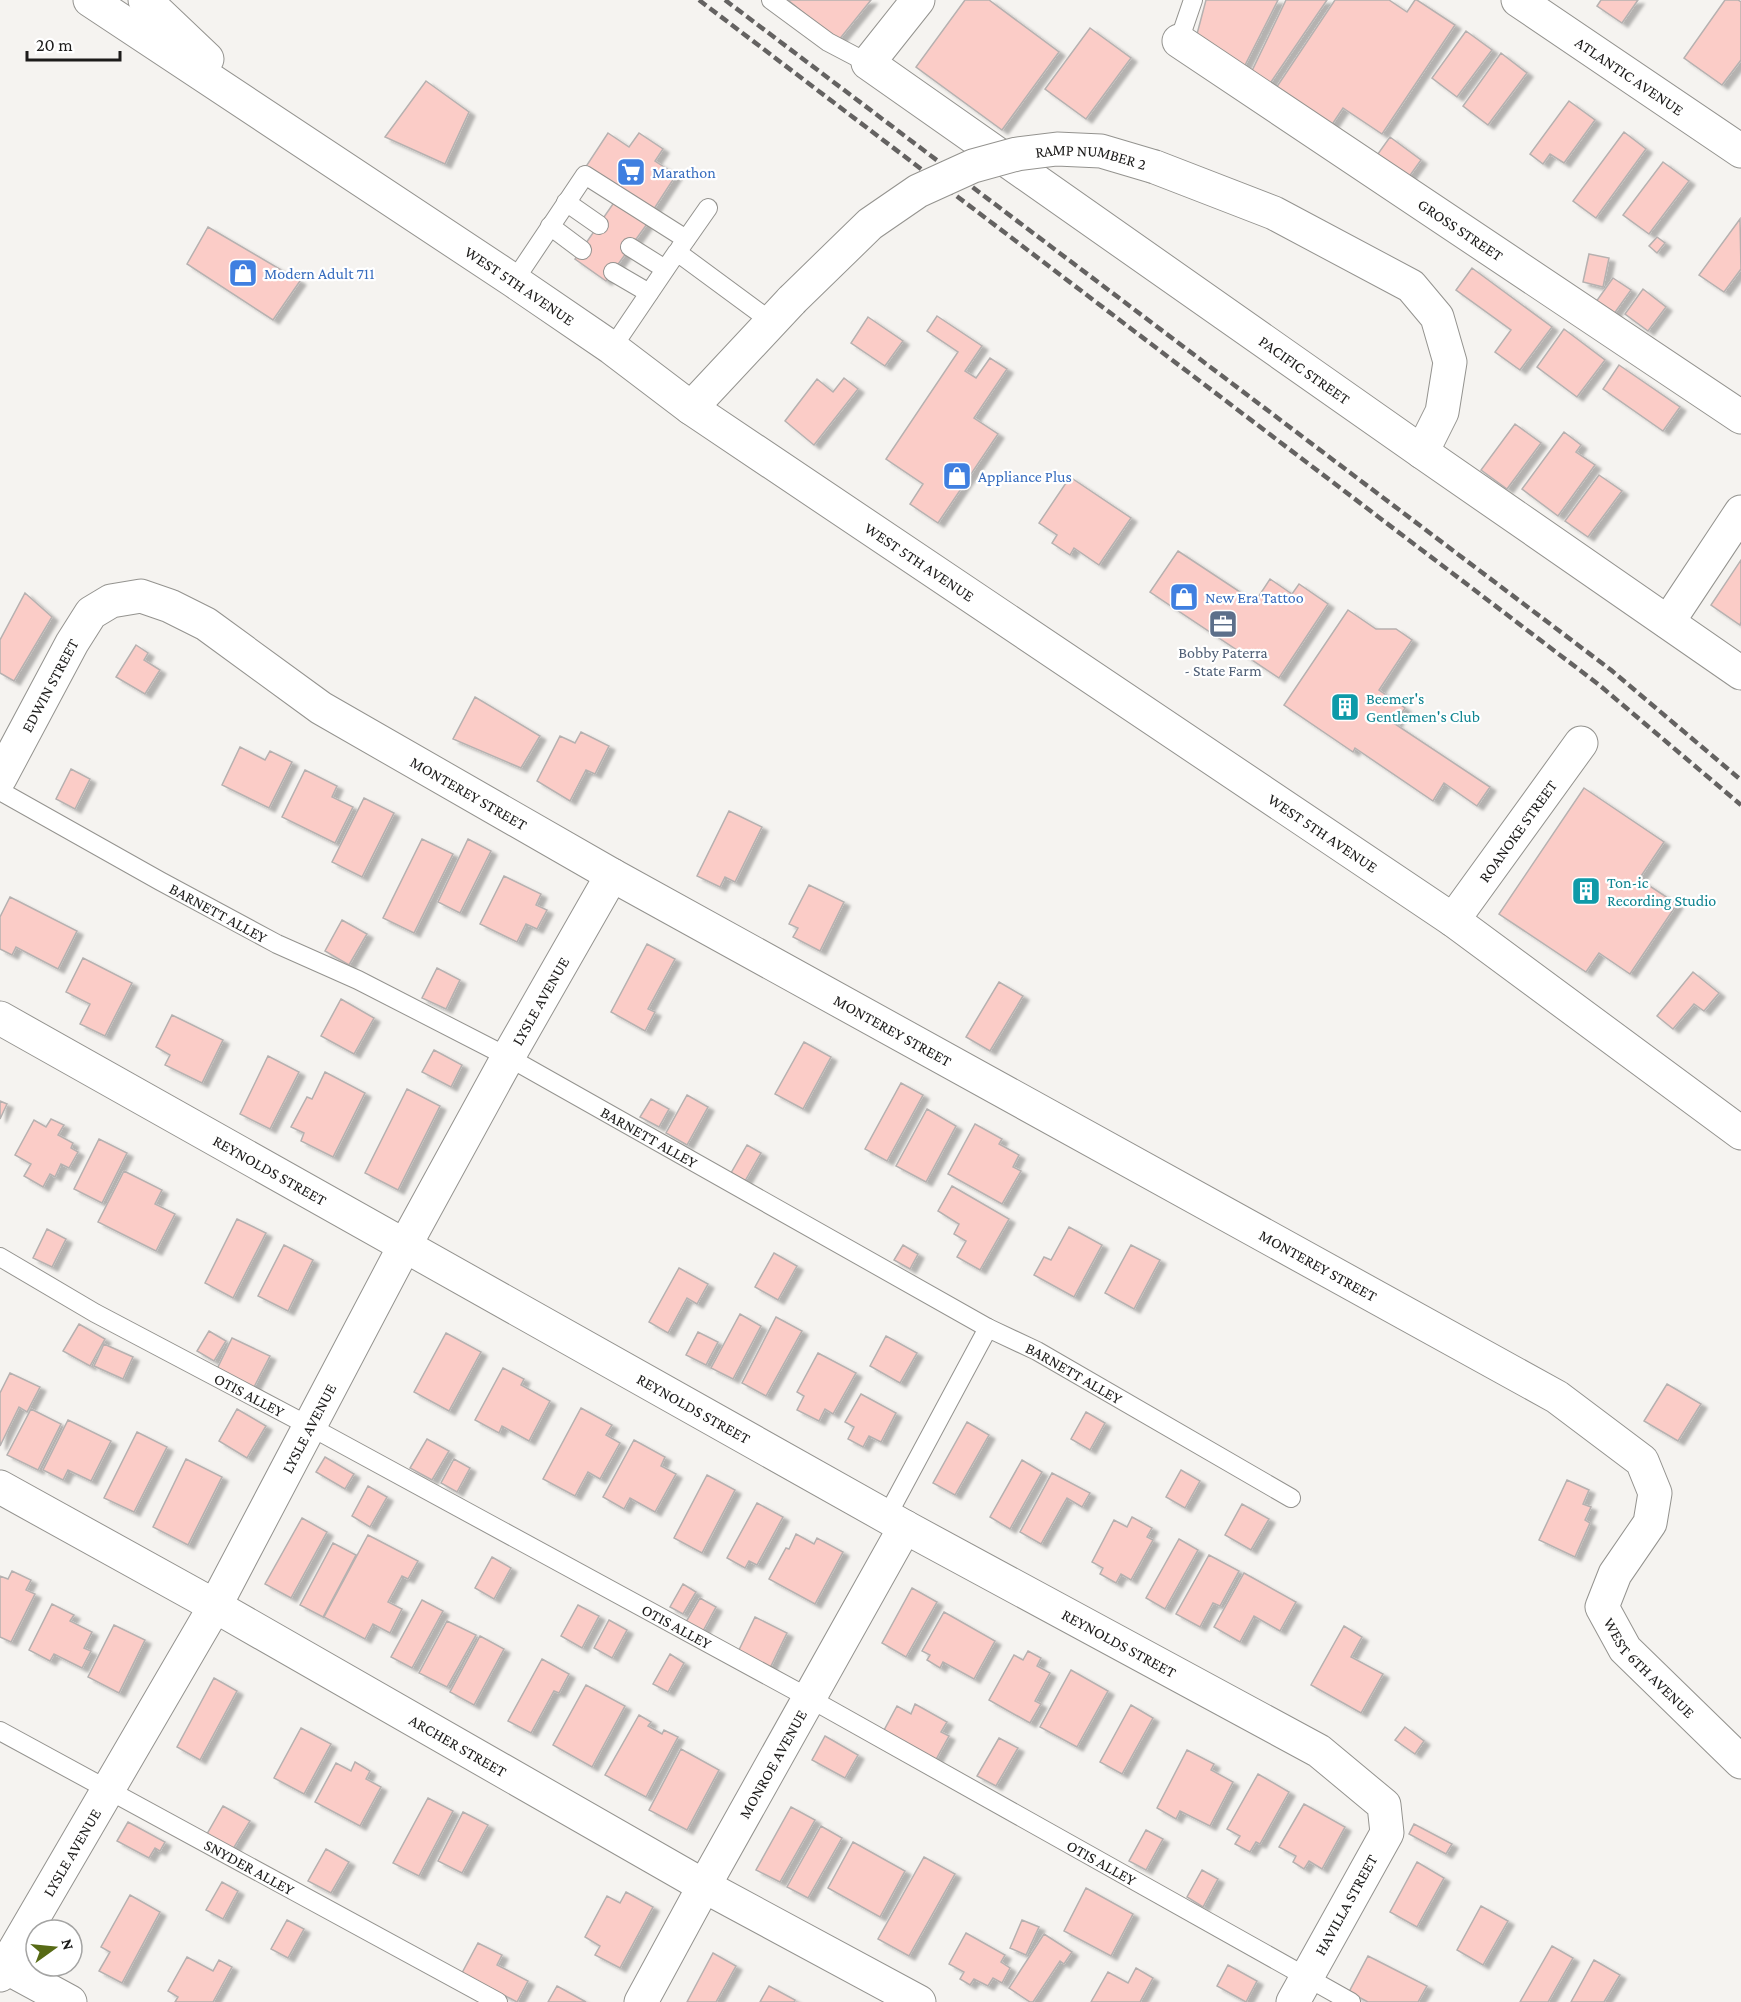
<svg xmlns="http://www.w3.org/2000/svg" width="1741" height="2002" font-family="'Crimson Pro',serif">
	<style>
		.building { fill: #fbccc7; stroke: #b6b1b0; stroke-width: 1.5; filter: url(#shadow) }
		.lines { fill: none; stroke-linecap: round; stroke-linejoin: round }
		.service-casing { stroke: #94938f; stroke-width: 20 }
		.minor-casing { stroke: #94938f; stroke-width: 35 }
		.primary-casing { stroke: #94938f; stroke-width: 35 }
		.service { stroke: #fff; stroke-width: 18 }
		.minor { stroke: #fff; stroke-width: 33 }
		.primary { stroke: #fff; stroke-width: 33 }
		.rail { stroke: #646261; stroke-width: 4.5; stroke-dasharray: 9 4.5; stroke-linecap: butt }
		.minor-bridge-casing { stroke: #94938f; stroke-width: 35; stroke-linecap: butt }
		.minor-bridge { stroke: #fff; stroke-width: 33 }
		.labels { text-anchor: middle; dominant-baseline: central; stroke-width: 4.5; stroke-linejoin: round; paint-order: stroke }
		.street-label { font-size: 16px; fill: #1c1b1a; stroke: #fff }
		.shop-label { font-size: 16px; fill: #366cbe; stroke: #fff; text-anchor: start }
		.service-label { font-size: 16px; fill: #4e5e75; stroke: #fff }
		.culture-label { font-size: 16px; fill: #0d838f; stroke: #fff; text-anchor: start }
	</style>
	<defs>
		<filter id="shadow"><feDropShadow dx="6" dy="4" stdDeviation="1.5" flood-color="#0004"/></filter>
	</defs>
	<rect width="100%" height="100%" fill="#f5f3f0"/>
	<path class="building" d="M788,0H871L838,41Z
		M965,0H989L1059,52L1002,130L916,67Z
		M1206,0H1278L1242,71L1197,34Z
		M1286,0H1327L1269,85L1250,75Z
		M1335,0H1389L1407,12L1415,0H1417L1455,25L1382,134L1343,108L1331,126L1276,88Z
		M1601,0H1638L1622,23L1597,6Z
		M1725,0H1738L1741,2V60L1722,85L1684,58Z
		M1090,28L1131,58L1086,119L1045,89Z
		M1466,31L1492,50L1457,97L1432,78Z
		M1501,53L1527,73L1488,125L1463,106Z
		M426,81L469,112L445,164L385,137Z
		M1569,101L1595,120L1564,163L1550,154L1543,164L1530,154Z
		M1624,132L1646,149L1596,218L1573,201Z
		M608,133L629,147L639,133L663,149L655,161L676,175L652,212L585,168Z
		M1390,137L1421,160L1406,181L1375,158Z
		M1663,162L1689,181L1649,234L1623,215Z
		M615,201L647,224L606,281L575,259Z
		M1740,219L1741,269L1724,292L1699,275Z
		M208,227L300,281L273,320L187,264Z
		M1657,237L1665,243L1657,253L1649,246Z
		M1589,254L1609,258L1603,287L1583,282Z
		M1472,268L1552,327L1520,370L1495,352L1511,330L1456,290Z
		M1613,278L1631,290L1611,318L1593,306Z
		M1643,289L1666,307L1648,331L1625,314Z
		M937,316L982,346L965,371L976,378L990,358L1007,369L974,418L998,434L938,523L910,504L923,484L886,459L958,352L927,331Z
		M868,317L903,341L885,366L851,343Z
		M1564,329L1605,360L1577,397L1537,367Z
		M1619,365L1680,407L1663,431L1603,389Z
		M844,378L858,389L814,445L785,421L817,379L833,392Z
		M1515,424L1541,443L1507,489L1481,470Z
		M1564,432L1581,445L1576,452L1595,465L1558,516L1522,489Z
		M1599,475L1622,491L1588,537L1565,521Z
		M1070,477L1131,518L1099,565L1074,548L1070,555L1052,543L1057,535L1039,523Z
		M1178,551L1255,602L1270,579L1292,594L1299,584L1328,604L1279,678L1150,592Z
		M1741,560V622L1740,625L1711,605Z
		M25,593L52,617L14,681L0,673V640Z
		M1348,610L1376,629H1396L1412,640L1379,690L1405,708L1395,724L1490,787L1477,806L1444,783L1433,801L1355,748L1353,752L1284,705Z
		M136,645L148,653L144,660L160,670L145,694L116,677Z
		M475,697L540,736L521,768L453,739Z
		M581,732L609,746L595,774L586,770L570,801L537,781L560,736L575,743Z
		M240,747L265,760L270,751L292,762L269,808L222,785Z
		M71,769L90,779L75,809L56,799Z
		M305,770L337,786L332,797L353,807L335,843L282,817Z
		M1584,788L1664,842L1639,879L1677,904L1630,974L1599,953L1586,972L1499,914Z
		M364,798L394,813L362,877L332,862Z
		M729,811L762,827L735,882L725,877L720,887L697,876Z
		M422,839L453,854L414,933L383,918Z
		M468,839L491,851L460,913L438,902Z
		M504,876L541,894L536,905L547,910L537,929L526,924L517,942L480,924Z
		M809,885L844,902L820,951L793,937L798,928L789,924Z
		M10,897L77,931L58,969L16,947L12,955L0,949V917Z
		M342,920L367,934L349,965L325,951Z
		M647,944L675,959L648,1009L655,1012L645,1031L611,1012Z
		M83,958L132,983L105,1036L80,1024L90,1004L66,992Z
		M437,968L460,980L446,1009L422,998Z
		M1693,972L1719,993L1704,1011L1694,1004L1673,1029L1657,1016Z
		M999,982L1023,996L990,1051L966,1037Z
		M341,999L374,1018L354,1054L321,1036Z
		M172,1015L223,1040L202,1083L165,1065L170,1055L156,1047Z
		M804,1042L831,1057L803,1109L775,1094Z
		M434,1050L462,1065L451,1087L422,1072Z
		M268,1056L299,1072L270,1129L240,1114Z
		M325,1072L365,1093L333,1157L301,1141L304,1133L291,1127L307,1097L312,1099Z
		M901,1083L923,1095L887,1161L865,1149Z
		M407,1089L440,1106L398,1190L365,1173Z
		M687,1095L708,1107L687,1145L666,1133Z
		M651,1099L669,1109L659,1127L640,1117Z
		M0,1101L7,1104L0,1119Z
		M927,1109L956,1126L926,1182L896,1166Z
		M51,1119L64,1125L58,1135L73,1143L71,1148L78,1152L69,1168L61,1164L55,1177L50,1174L43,1187L24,1176L31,1164L15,1155L34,1120L46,1127Z
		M975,1124L1002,1139L999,1144L1019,1155L1013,1167L1021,1171L1002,1204L948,1174Z
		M99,1139L127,1153L102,1203L74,1189Z
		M747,1145L761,1153L745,1181L731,1173Z
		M124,1171L162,1190L155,1204L175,1214L156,1251L98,1222Z
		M952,1186L1009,1219L980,1270L957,1257L966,1241L954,1234L959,1224L938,1211Z
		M237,1219L266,1233L233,1298L205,1283Z
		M1069,1227L1102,1245L1074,1297L1034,1275L1044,1257L1051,1260Z
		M47,1229L66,1239L52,1267L33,1258Z
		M284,1245L313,1260L288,1311L258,1296Z
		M903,1245L918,1254L910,1269L894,1260Z
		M1131,1245L1160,1260L1134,1309L1105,1293Z
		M774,1253L797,1266L778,1300L755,1287Z
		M679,1268L708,1284L697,1304L687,1298L668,1333L649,1322Z
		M740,1314L761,1326L733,1379L711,1368Z
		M776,1317L802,1331L766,1396L742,1383Z
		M79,1324L105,1339L90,1366L63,1351Z
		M209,1331L226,1341L214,1361L197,1351Z
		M698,1332L718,1342L706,1365L686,1355Z
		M446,1333L481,1352L449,1411L414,1392Z
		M886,1336L917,1353L900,1383L870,1366Z
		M232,1338L270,1356L254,1387L217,1369Z
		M104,1344L133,1357L123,1379L94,1366Z
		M818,1353L856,1373L833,1414L825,1409L819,1421L797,1410L804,1396L797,1392Z
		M503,1368L524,1379L521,1385L550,1401L529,1441L502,1426L499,1433L475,1420Z
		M10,1373L40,1387L27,1412L19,1407L0,1446V1393Z
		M1667,1384L1701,1404L1678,1441L1644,1421Z
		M861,1394L896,1413L881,1442L869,1436L863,1447L848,1439L854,1427L845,1422Z
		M581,1408L612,1425L606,1435L620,1443L600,1479L588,1472L575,1496L543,1479Z
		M31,1409L61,1424L38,1470L7,1455Z
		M237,1409L266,1426L247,1458L219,1441Z
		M1086,1412L1105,1423L1090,1450L1071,1439Z
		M68,1420L111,1441L91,1481L68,1470L63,1480L43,1470Z
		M967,1422L989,1435L955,1495L933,1483Z
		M137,1432L167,1447L134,1512L104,1498Z
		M427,1439L449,1451L432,1480L410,1468Z
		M634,1440L665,1457L661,1466L676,1474L655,1512L630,1498L624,1509L603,1497Z
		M325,1457L354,1474L345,1489L316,1472Z
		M186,1459L222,1477L188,1545L153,1527Z
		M454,1459L470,1468L457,1492L441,1483Z
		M1022,1460L1042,1472L1010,1529L990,1517Z
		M1181,1470L1200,1481L1185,1508L1166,1497Z
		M1052,1473L1090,1493L1082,1507L1067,1498L1041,1544L1020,1532Z
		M707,1475L735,1490L702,1553L674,1538Z
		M1567,1480L1589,1490L1583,1504L1591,1507L1585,1520L1590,1523L1575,1557L1539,1540Z
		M368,1486L387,1497L370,1527L352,1516Z
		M757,1503L783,1517L757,1565L749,1561L745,1568L727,1558Z
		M1242,1504L1269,1519L1251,1550L1225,1535Z
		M1132,1517L1152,1528L1147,1537L1153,1540L1131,1580L1121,1574L1116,1583L1100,1574L1103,1568L1092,1562L1114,1520L1127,1527Z
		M302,1518L327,1532L291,1598L265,1584Z
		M796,1534L814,1544L817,1538L843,1552L815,1604L769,1579L786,1548L789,1549Z
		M368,1535L418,1561L408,1579L402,1576L388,1602L402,1609L390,1633L373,1624L365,1639L324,1617Z
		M1179,1539L1198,1550L1165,1609L1146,1598Z
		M333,1543L356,1555L323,1617L300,1605Z
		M1209,1555L1239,1571L1220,1606L1213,1603L1200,1627L1176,1614Z
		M492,1557L511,1568L494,1599L475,1588Z
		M12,1571L31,1580L26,1590L35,1594L11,1642L0,1637V1576L8,1579Z
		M1244,1573L1296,1602L1280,1631L1254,1616L1240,1642L1214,1627Z
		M683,1584L696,1592L683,1614L670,1607Z
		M912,1588L937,1602L906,1657L882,1643Z
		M700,1598L716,1607L703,1631L686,1622Z
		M422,1600L443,1611L412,1668L391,1657Z
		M52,1604L74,1615L70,1621L92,1632L84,1648L91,1651L82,1668L54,1654L50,1661L29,1650Z
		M578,1605L599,1616L582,1648L561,1636Z
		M944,1612L995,1641L974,1679L943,1662L940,1668L927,1660L930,1655L922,1651Z
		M755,1617L787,1633L770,1668L738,1652Z
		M609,1620L627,1630L612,1658L594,1648Z
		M447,1621L476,1635L447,1687L419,1673Z
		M114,1625L145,1640L119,1693L88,1677Z
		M1344,1626L1362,1637L1351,1657L1383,1674L1361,1713L1311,1685Z
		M480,1636L504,1649L474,1705L450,1692Z
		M1028,1651L1041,1658L1037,1666L1050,1673L1035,1701L1041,1704L1030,1723L989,1700L1014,1655L1023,1660Z
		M670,1654L684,1663L668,1692L653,1684Z
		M542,1659L569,1674L559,1693L554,1691L531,1733L508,1721Z
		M1071,1670L1108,1691L1077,1747L1040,1727Z
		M214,1678L237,1691L200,1760L177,1747Z
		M586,1685L625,1706L592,1767L553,1745Z
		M915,1704L947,1722L941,1732L949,1736L934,1763L882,1734L897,1706L911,1714Z
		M1131,1705L1153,1718L1122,1774L1100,1762Z
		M639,1715L651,1722L648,1726L662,1734L664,1730L678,1737L646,1797L605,1775Z
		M1405,1727L1424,1741L1415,1754L1395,1740Z
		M301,1728L331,1744L304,1794L274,1778Z
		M825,1736L858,1755L845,1778L812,1760Z
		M999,1738L1018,1748L996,1786L977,1776Z
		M681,1749L719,1770L687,1830L649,1810Z
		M1187,1750L1214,1764L1211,1770L1233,1782L1210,1826L1180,1811L1176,1819L1157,1808Z
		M355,1762L370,1771L366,1779L381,1787L360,1826L315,1802L336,1763L351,1771Z
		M1258,1774L1289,1792L1260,1844L1256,1842L1250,1852L1235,1844L1240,1836L1227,1829Z
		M428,1798L453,1811L419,1876L393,1863Z
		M1304,1804L1345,1827L1322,1869L1309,1861L1304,1869L1293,1862L1296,1856L1279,1847Z
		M223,1806L250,1821L233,1849L207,1834Z
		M791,1807L815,1820L780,1882L756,1870Z
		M463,1812L488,1825L462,1873L438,1861Z
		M128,1822L165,1842L160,1851L155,1848L149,1858L117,1841Z
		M1414,1824L1452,1844L1446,1854L1409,1834Z
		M821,1826L842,1838L808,1898L787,1887Z
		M1146,1830L1163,1839L1146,1870L1129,1861Z
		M853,1842L905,1871L880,1917L828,1888Z
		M326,1849L349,1862L331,1893L308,1881Z
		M924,1857L955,1874L909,1956L878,1939Z
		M1417,1862L1444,1878L1417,1927L1390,1912Z
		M1202,1870L1218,1879L1203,1907L1187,1897Z
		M222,1882L238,1891L223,1919L206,1910Z
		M1086,1888L1133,1914L1111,1956L1064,1931Z
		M626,1892L653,1907L620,1968L595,1955L600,1946L585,1937L607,1896L620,1903Z
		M130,1895L160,1912L122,1983L99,1971L110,1952L101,1947Z
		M1481,1906L1508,1921L1483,1965L1457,1950Z
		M287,1920L304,1929L288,1958L271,1949Z
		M1022,1920L1039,1927L1026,1955L1010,1948Z
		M966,1933L1005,1955L1001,1962L1010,1968L1002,1983L993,1978L988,1986L974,1979L970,1985L960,1979L964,1972L949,1964Z
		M1044,1934L1072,1952L1064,1964L1060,1961L1033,2002H1030L1009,1988Z
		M478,1943L502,1955L497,1965L528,1981L517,2002L462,1973Z
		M1552,1946L1573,1958L1548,2002H1520Z
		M713,1953L736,1966L716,2002H687Z
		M1368,1956L1427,1986L1418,2002H1368L1349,1992Z
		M187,1957L213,1971L219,1960L232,1967L213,2002H175L178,1997L168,1991Z
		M1594,1960L1620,1975L1604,2002H1571Z
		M1228,1965L1257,1981L1246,2002L1217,1986Z
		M1136,1968L1153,1978L1140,2002H1091L1108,1972L1128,1983Z
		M557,1986L586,2002H548Z
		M769,1986L795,2000L794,2002H760Z"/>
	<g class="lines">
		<g class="service-casing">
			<g id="service">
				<path d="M771,0L828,42L868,63"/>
				<path d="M1179,41L1193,0"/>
				<path d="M566,202L599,225"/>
				<path d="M550,226L582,250"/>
				<path d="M630,247L665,269"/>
				<path d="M680,248L708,208"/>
				<path d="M613,272L649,293"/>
				<path d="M514,281L585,175L686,239"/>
				<path d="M612,348L677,252L772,322"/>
				<path id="s1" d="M0,791L160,881L277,944L358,980L508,1057L988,1328L1037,1351L1291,1498"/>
				<path id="s2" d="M0,1257L95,1313L311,1427L809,1698L1351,2002"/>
				<path d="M887,1516L988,1328"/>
				<path id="s3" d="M0,1731L498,2002"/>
			</g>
		</g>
		<g class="minor-casing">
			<g id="minor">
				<path id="s4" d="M918,0L868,63L1422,452L1741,673"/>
				<path id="s5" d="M1518,0L1741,151"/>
				<path id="s6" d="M1179,41L1741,417"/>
				<path d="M1155,167L1274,213L1411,286L1437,317L1450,362L1442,412L1422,452"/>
				<path d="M691,408L792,300"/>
				<path d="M1668,622L1741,512"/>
				<path id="s7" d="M0,778L72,643L91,613L111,601L141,596L170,606L206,624L321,708L612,875L1557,1397L1642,1461L1655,1493L1650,1523L1615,1574L1602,1607L1625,1649L1741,1762"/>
				<path id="s8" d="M1453,920L1581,743"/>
				<path id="s9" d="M0,1018L905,1527L1319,1751L1384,1805L1387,1833L1293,2002"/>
				<path id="s10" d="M0,1487L215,1606L704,1886L919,2002"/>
				<path d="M0,1964L70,2002"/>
				<path id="s11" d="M0,1975L215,1606L404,1247L508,1057L612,875"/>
				<path id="s12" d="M641,2002L704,1886L905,1527"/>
			</g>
		</g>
		<g class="primary-casing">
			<g id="primary">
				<path id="s13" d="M90,0L514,281L612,348L691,408L1453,920L1741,1133"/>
				<path d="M145,0L207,59"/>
			</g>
		</g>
		<use href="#service" class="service"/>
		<use href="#minor" class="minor"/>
		<use href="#primary" class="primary"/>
		<path class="rail" d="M699,0L1598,684L1741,805
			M725,0L1611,670L1741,780"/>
		<g class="minor-bridge-casing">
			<g id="minor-bridge">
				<path id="s14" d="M792,300L870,224L918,191L973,166L1017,154L1057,149L1101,151L1155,167"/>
			</g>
		</g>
		<use href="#minor-bridge" class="minor-bridge"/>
	</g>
	<defs>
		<g id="supermarket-square" transform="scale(1.5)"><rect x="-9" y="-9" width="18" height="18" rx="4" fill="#3f7fe0" stroke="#fff"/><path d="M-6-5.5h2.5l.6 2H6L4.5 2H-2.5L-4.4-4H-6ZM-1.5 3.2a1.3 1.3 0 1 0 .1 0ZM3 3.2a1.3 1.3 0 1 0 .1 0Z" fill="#fff"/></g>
		<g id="shop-square" transform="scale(1.5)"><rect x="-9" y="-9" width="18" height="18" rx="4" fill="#3f7fe0" stroke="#fff"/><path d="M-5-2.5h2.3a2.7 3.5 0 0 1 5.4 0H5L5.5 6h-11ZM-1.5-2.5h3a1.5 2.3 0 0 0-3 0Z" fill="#fff"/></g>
		<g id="office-square" transform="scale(1.5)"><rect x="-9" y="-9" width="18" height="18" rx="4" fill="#5c6f8a" stroke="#fff"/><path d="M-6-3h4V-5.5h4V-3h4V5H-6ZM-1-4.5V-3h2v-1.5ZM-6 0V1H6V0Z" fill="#fff"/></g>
		<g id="building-square" transform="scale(1.5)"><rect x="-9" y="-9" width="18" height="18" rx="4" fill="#0f9aa8" stroke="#fff"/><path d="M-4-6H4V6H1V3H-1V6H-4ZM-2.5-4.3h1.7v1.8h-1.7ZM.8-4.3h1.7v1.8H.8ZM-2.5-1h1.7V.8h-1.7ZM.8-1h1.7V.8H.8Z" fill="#fff"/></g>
	</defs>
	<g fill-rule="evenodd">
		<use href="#supermarket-square" x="631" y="172"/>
		<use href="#shop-square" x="243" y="273"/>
		<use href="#shop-square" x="957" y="476"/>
		<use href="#shop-square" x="1184" y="597"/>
		<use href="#office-square" x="1223" y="624"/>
		<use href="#building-square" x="1345" y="707"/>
		<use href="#building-square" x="1586" y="891"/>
	</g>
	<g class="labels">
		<g class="street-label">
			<text stroke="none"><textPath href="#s5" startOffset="135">ATLANTIC AVENUE</textPath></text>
			<text stroke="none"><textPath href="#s14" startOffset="348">RAMP NUMBER 2</textPath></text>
			<text stroke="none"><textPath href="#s6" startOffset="339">GROSS STREET</textPath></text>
			<text stroke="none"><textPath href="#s13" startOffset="516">WEST 5TH AVENUE</textPath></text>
			<text stroke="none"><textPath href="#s4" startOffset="614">PACIFIC STREET</textPath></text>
			<text stroke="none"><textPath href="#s13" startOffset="1002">WEST 5TH AVENUE</textPath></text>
			<text stroke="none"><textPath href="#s7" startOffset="105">EDWIN STREET</textPath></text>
			<text stroke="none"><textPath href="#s7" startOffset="626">MONTEREY STREET</textPath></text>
			<text stroke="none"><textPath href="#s8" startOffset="110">ROANOKE STREET</textPath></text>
			<text stroke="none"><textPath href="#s13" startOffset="1488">WEST 5TH AVENUE</textPath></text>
			<text stroke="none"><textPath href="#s1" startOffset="250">BARNETT ALLEY</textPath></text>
			<text stroke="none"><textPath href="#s11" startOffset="1114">LYSLE AVENUE</textPath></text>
			<text stroke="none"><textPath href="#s7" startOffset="1112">MONTEREY STREET</textPath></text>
			<text stroke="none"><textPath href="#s1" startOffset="736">BARNETT ALLEY</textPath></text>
			<text stroke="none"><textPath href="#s9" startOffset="310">REYNOLDS STREET</textPath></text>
			<text stroke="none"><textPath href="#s7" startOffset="1598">MONTEREY STREET</textPath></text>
			<text stroke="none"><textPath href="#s1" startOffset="1222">BARNETT ALLEY</textPath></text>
			<text stroke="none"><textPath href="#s2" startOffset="285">OTIS ALLEY</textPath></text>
			<text stroke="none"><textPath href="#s9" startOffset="796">REYNOLDS STREET</textPath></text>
			<text stroke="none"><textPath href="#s11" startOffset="628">LYSLE AVENUE</textPath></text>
			<text stroke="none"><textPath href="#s2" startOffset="771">OTIS ALLEY</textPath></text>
			<text stroke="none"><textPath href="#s9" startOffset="1282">REYNOLDS STREET</textPath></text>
			<text stroke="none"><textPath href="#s7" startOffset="2217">WEST 6TH AVENUE</textPath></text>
			<text stroke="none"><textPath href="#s10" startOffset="526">ARCHER STREET</textPath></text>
			<text stroke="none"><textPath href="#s12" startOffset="272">MONROE AVENUE</textPath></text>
			<text stroke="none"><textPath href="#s11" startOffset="142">LYSLE AVENUE</textPath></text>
			<text stroke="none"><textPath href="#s2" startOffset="1257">OTIS ALLEY</textPath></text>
			<text stroke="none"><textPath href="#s3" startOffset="284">SNYDER ALLEY</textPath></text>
			<text transform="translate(1346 1905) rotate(-61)">HAVILLA STREET</text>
		</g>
		<g class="shop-label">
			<text x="652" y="172">Marathon</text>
			<text x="264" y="273">Modern Adult 711</text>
			<text x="978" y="476">Appliance Plus</text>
			<text x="1205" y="597">New Era Tattoo</text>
		</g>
		<g class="service-label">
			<text x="1223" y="652">Bobby Paterra<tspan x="1223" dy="18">- State Farm</tspan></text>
		</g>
		<g class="culture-label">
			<text x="1366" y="698">Beemer's<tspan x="1366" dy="18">Gentlemen's Club</tspan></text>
			<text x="1607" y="882">Ton-ic<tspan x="1607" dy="18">Recording Studio</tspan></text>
		</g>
	</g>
	<g transform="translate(54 1948) rotate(75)"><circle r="28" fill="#ffffff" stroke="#a4a4a3" stroke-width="1.5"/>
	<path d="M0-4.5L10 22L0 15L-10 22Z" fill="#576a15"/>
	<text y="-9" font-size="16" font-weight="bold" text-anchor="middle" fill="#1c1b1a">N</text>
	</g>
	<path d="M27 51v9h93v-9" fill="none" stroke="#1c1b1a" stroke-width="3"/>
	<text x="36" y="51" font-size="18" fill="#1c1b1a" stroke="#ffffff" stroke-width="4.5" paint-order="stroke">20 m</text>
</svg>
